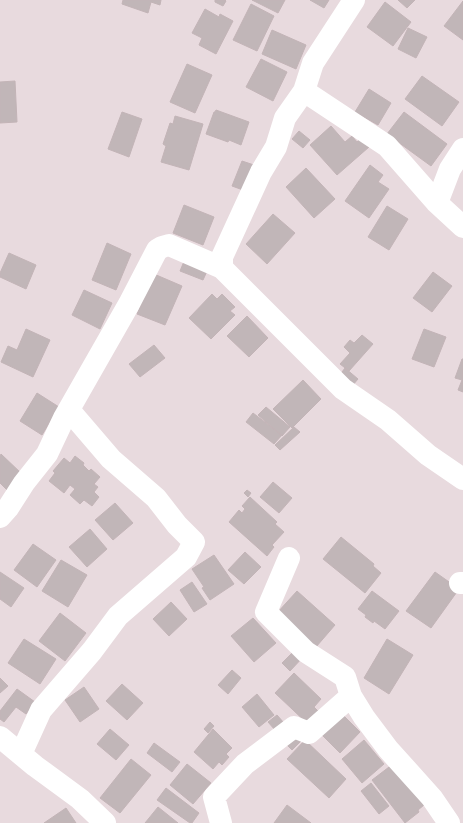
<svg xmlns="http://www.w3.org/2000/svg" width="463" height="823" font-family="'Exo 2',sans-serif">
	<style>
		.building { fill: #c1b6b8; stroke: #c3b4b7 }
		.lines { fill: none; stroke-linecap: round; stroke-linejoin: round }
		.minor { stroke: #fff; stroke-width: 22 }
	</style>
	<rect width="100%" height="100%" fill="#e8dade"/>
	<path class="building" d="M123,0H161L160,5L151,2L148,13L122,4Z
		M215,0H225L226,1L223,6L215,2Z
		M252,0H285L278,13Z
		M310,0H329L324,8Z
		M398,0H415L407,8Z
		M463,1V40L444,26Z
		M385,2L411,22L393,46L367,27Z
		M251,4L274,16L257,51L233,40Z
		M205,9L219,17L220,14L233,21L216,54L199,45L202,38L192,33Z
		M408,28L427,37L416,58L398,49Z
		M272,30L306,45L296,69L262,54Z
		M261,59L287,72L273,101L246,87Z
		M187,64L212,75L195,113L170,102Z
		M422,76L459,102L442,126L405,99Z
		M15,81L17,122L0,123V82Z
		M369,89L391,103L378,125L355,112Z
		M216,110L249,122L241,145L229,140L228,142L206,134L214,112H215Z
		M122,112L142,119L129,157L108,149Z
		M404,112L447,144L431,166L387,134Z
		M175,116L203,124L189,170L161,162L166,146L163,144L170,123L173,124Z
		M331,126L345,142L352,136L357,142L361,138L369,147L337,175L310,145Z
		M299,131L310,140L303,148L292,139Z
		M242,161L254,165L243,190L232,186Z
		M370,165L383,175L378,182L389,189L369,218L345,201Z
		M306,168L335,199L314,218L286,187Z
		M184,205L214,217L203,245L173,233Z
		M387,206L408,219L389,250L368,237Z
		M273,214L295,233L267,264L246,244Z
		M107,243L131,254L116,290L92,280Z
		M9,253L36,265L26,289L0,277V273Z
		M185,259L208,269L203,280L180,271Z
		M433,272L452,286L432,312L413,298Z
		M154,274L182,286L165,325L137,314Z
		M84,290L112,303L100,329L72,315Z
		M212,294L217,299L222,294L235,307L230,311L235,315L211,339L189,318Z
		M247,316L268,338L249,357L227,336Z
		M26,329L50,340L33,377L1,362L8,346L17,350Z
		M424,329L446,337L434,367L412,359Z
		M362,335L373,344L349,371L340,364L350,353L344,347L350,340L354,343Z
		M154,345L165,358L140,377L129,364Z
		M462,359H463V392L458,390L462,380L455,378Z
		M345,368L358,379L352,386L339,376Z
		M303,380L321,399L292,428L273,409Z
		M37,393L59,407L42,435L20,421Z
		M266,407L290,427L282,436L258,415Z
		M253,413L282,435L274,444L246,422Z
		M294,427L300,432L280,450L275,445Z
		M1,454L22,474L7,490L0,483V456Z
		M75,456L84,463L83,465L89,471L91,469L100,477L94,484L98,487L94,492L99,497L92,506L84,500L80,504L70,495L75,489L70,485L64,493L49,481L55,473L53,471L64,458L70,463Z
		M273,482L292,498L279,513L260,497Z
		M247,490L251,493L248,497L244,493Z
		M250,497L277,522L275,524L284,532L272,545L274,547L267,556L229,522L239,510L242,513L245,509L242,506Z
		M115,503L133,523L113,540L95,520Z
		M90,529L107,549L87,567L69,547Z
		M341,537L374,564L373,566L381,573L365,593L323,559Z
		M33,544L56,560L37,587L14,570Z
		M245,552L261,567L244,584L228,570Z
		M214,555L234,584L210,600L202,588L204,587L192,569Z
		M61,560L87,575L68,607L42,591Z
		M0,572L24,588L11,607L0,599Z
		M435,572L459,589L431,628L406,611Z
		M192,582L207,604L194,612L180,590Z
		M297,591L335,625L316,647L277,613Z
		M372,591L399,611L385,629L374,621L373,623L365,617L366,615L358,609Z
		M171,602L187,619L169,636L153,619Z
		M60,613L86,633L65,661L39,641Z
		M253,618L276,643L254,662L231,636Z
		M24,639L56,659L40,684L8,663Z
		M387,639L413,655L389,694L364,678Z
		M296,649L304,656L290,671L282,663Z
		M232,670L241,678L228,694L218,685Z
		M294,673L321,699L314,707L321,714L310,726L275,693Z
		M0,678L8,686L0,693Z
		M122,684L143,703L127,720L106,701Z
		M84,687L99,709L80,722L65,700Z
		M17,689L35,702L26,714L16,707L4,722L0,719V711Z
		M257,694L274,715L259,727L242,707Z
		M339,711L360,732L340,753L318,731Z
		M277,715L284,723L275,730L268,722Z
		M210,722L214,726L208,733L204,729Z
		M110,729L129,745L116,760L97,744Z
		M213,729L232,748L226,754L229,757L222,765L219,762L213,769L194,752Z
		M295,731L303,739L292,750L284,742Z
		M305,740L346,779L329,798L287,759Z
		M364,740L384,764L362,783L342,759Z
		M154,743L180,762L172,772L147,753Z
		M131,759L151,775L120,813L100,798Z
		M187,764L211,783L193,804L170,785Z
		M393,764L424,805L418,810L419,812L405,823L372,780Z
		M371,783L389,806L379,814L361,791Z
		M166,788L199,813L192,823H190L157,800Z
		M287,805L311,823H274Z
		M158,807L178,823H145Z
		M66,808L76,823H44Z"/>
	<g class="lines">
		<path class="minor" d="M304,91L387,146L437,203
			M463,149L450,169L437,203L463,227
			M222,268V257L261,172L276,147L285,118L304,91L313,63L354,0
			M0,517L8,508L24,483L47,454L64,418L129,304L157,250L162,247L169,245L222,268L343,389L388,420L428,455L463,479
			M289,558L266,612L306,652L345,677L351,696
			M460,583H463
			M0,737L35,766L80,799L105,823
			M21,754L41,710L92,651L118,616L186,557L194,542L177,525L156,498L111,459L69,410
			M221,823L214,797L245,764L294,727L309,733L351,696L364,717L388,749L432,798L449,823"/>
	</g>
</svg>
